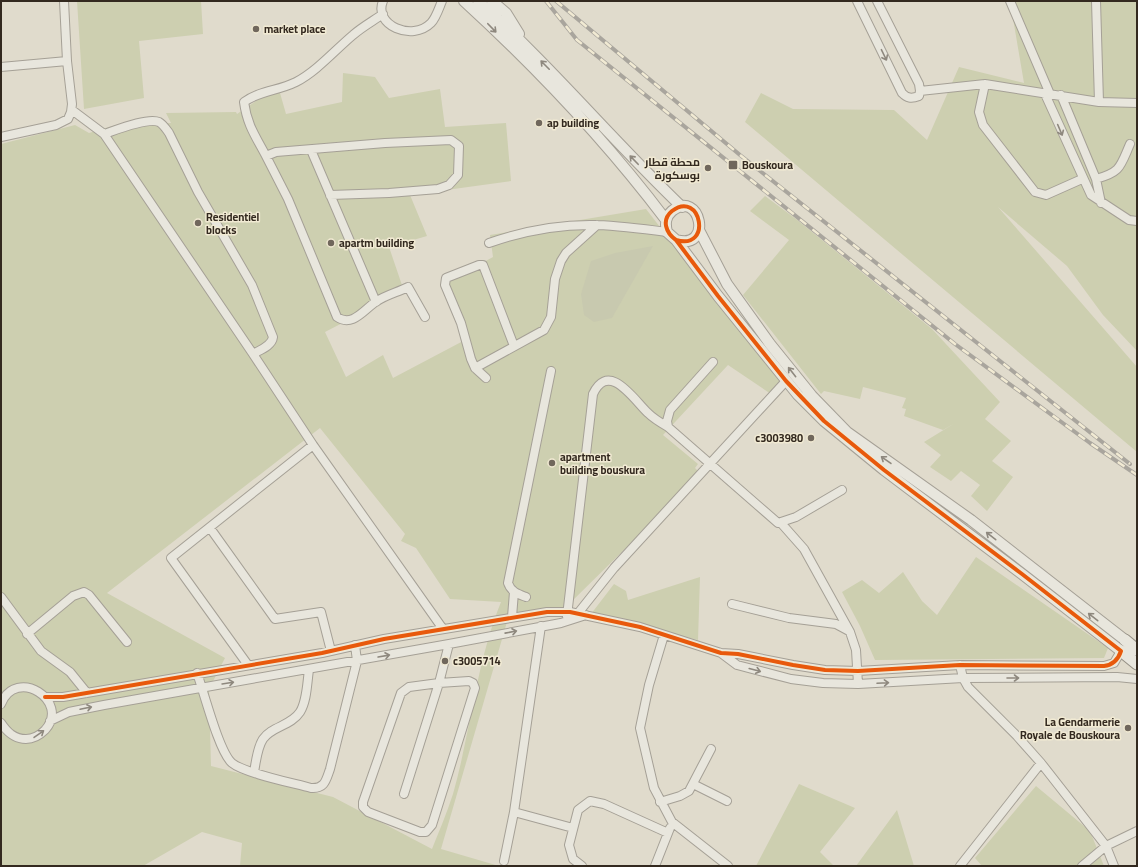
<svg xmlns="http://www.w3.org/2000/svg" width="1138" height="867" font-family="Georgia,Cairo,serif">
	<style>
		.green { fill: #cdcfb0; fill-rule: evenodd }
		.cemetery { fill: #c8c9af }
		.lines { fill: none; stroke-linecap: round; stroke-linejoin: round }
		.minor-casing { stroke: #a5a096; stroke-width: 10 }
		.tertiary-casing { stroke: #a5a096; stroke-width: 12 }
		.secondary-casing { stroke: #959085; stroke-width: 13 }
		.minor { stroke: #e8e6dd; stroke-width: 8 }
		.tertiary { stroke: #e8e6dd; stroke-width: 10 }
		.secondary { stroke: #e8e6dd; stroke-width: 11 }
		.rail-casing { stroke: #a9a59d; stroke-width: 4 }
		.rail { stroke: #f1ead3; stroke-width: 2.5; stroke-dasharray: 8; stroke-linecap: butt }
		.cycleway-casing { stroke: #f1ead3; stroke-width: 6 }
		.cycleway { stroke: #e8590c; stroke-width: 4 }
		.oneway { stroke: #8e887e }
		.poi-dot { fill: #70675c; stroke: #f1ead3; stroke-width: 1.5 }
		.labels { text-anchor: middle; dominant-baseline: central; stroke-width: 3; stroke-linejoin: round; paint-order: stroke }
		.poi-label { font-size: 11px; font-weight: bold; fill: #33291f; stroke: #f1ead3; text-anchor: start }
	</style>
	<rect width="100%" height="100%" fill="#e0dbcc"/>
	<path class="green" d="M77,1H201L203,34L139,41L144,98L84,109Z
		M1010,1H1137V351L1103,315L1067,266L998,207L1137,367V452L745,122L761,93L793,109L894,110L927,140L959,67L1024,83Z
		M343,73L375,77L389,98L440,89L445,127L506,123L511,181L410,195L427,236L389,247L404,291L325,332L346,377L383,355L393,378L465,340L444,284L493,257L490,235L646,209L781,383L771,394L728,365L663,435L698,464L695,468L701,474L566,607L509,615L441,849L499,866H240L242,843L202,832L143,866H1V144L75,125L89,133L116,125L171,123L166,113L236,112L237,114L278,86L286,114L342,102ZM320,428L405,534L401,541L416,548L450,599L501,602C476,663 471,731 453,794C447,813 439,831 432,849L333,797L211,766L209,689L225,658L107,593Z
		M765,196L796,219L932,329L1000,402L985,419L1011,441L992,461L1013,477L987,511L971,496L980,485L961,471L951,481L930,467L941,455L924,442L955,423L943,430L904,416L906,409L902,408L906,398L863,387L860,399L824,391L821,394L743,295L789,240L750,211Z
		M976,557L1108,648L1104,658L875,660L860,626L842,592L862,580L879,593L903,572L922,601L937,615Z
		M700,577L698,640L591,614L614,584L626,591L628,600Z
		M799,784L855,808L820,852L834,866H756Z
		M1036,786L1090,831L1104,866H982L975,858Z
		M897,810L914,866H856Z"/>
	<path class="cemetery" d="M653,246L612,318L594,322L584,315L581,294L591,261L615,253Z"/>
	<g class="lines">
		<g class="minor-casing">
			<path id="minor" d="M383,1C373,25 412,42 431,23C436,18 439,8 442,1
				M857,1L902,93C907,98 911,99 919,96L920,91L919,84L877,1
				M1010,1L1050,94
				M1096,1L1099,102
				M1,67L67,61
				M985,84L979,112L983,125L1035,192L1046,195L1082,179
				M920,91L985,84L1099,102L1137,103
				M1045,94L1091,195L1129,220L1137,221
				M1061,95L1096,179L1101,203
				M72,110L104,134L253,354C260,350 272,346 273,337L252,285L198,192L169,133C166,129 163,124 159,122C148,117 116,130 104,134
				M1,137L56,125L68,119L71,112L72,104L67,61L64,1
				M311,150L376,302
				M266,156L288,199L337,317C353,328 365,308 377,301C386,295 398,292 408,287L425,317
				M1096,179C1121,172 1120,167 1130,144
				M330,195L389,193L438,189L449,185L458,175L459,146L451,140L385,143L276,152L266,156C256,137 247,125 244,102C261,90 278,91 296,82C317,71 334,51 353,35C362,27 373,21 383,14
				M489,243C523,231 560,224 597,225C620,226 644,229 667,232
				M253,354L313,445L443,629
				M713,362L670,410L667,421L668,427L778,523L796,517L842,490
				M475,368L544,330L551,317L555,279L561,261L566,253L597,225
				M486,378L475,368L471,359L461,323L445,285L446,278L479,265H483L514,346
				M781,523L804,549L850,632L856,650L858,684
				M210,528L275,619L321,612L331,651
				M1,597L41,651L70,672L87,693
				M526,597C518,594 511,592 508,583L551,371
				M732,604L789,618L836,624L849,631
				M567,616L593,394C609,360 634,400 648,413C654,419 661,423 668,427
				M512,617L514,592
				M575,617L614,568L786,381
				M27,634L73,596L84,592L89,595L127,642
				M664,635L649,685L640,728L654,788L672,822L728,866
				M721,653L737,665L791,679L823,683L858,684L963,678L1117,677L1137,679
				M248,665L171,558L313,445
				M960,665L963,678L968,687L1017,736L1041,763L1106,846L1114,866
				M197,673C204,692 219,752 232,763C244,773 293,783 311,788C325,789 326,780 330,769L357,661L355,645
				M45,697H63L322,653L384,639L547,612H570L640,627L721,653L738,654L793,665L825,670L858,671L960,665L1104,666L1114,663L1121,651
				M1,704C16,666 71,701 45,730C40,735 33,739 26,739C14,739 7,732 1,723
				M50,721L69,712L104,705L449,644L561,623L586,615
				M254,772C256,762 257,748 263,739C272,726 291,726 300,712C307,701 307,683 309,670
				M693,784L727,801
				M404,794L439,683L409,687L401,693L363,802V807L368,812L420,832H426L432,825L475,688L473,683L469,681L439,683L449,644
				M660,802L680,796L689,791L711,749
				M514,812L573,828
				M504,861L514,812L541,626
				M582,866L573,859L569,845L578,810L590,801L604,804L668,833
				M655,866L670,828
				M960,866L1041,763
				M1082,866L1106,846L1137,831"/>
		</g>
		<g class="tertiary-casing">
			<path id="tertiary" d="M464,1C536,67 607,142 666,220
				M478,1C550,65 612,140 682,207
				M492,1L506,13L519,34
				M699,230L727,284L770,344L812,396L847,432L971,520L1125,640
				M676,240C714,251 700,188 672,211C665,217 665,224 667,232L676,240L718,296L798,395L824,421L884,470L1022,574L1121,651"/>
		</g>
		<g class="secondary-casing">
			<path id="secondary" d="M1125,640L1137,650
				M1121,651L1137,664"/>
		</g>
		<use href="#minor" class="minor"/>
		<use href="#tertiary" class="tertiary"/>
		<use href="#secondary" class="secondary"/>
		<g class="rail-casing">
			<path id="rail" d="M546,1L577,40L955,344L1090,443L1137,475
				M556,1L740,155L1130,464"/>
		</g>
		<use href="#rail" class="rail"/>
		<g class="cycleway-casing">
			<path id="cycleway" d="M45,697H63L322,653L384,639L547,612H570L640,627L721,653L738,654L793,665L825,670L858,671L960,665L1104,666C1113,665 1118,660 1121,651L1022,574L884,470L824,421L786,381L718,296L676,240C666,233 661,220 672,211C701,189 713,251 676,240"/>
		</g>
		<use href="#cycleway" class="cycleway"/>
	</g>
	<defs><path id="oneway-shaft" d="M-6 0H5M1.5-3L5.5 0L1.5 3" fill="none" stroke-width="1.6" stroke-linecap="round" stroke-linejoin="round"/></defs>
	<g class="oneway">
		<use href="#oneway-shaft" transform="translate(492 28) rotate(46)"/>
		<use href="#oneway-shaft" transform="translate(884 55) rotate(64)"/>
		<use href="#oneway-shaft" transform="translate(545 65) rotate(-135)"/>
		<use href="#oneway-shaft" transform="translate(1060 130) rotate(67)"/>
		<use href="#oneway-shaft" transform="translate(634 160) rotate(-134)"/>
		<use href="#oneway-shaft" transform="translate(792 372) rotate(-128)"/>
		<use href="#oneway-shaft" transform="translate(886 460) rotate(-145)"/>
		<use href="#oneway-shaft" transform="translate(991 536) rotate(-142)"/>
		<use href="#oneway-shaft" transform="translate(1093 617) rotate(-142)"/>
		<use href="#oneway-shaft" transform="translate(511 632) rotate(-11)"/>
		<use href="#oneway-shaft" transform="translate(384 656) rotate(-10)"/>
		<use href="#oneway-shaft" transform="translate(755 670) rotate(15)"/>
		<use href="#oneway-shaft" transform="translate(1013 678)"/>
		<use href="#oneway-shaft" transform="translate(228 683) rotate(-9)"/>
		<use href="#oneway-shaft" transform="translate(883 683) rotate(-3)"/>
		<use href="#oneway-shaft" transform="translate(86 708) rotate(-12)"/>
		<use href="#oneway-shaft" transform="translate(39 734) rotate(-35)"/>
	</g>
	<g class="poi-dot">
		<circle cx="256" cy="29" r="4"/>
		<circle cx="539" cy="123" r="4"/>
		<rect x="728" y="160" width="10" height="10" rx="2"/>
		<circle cx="708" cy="168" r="4"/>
		<circle cx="198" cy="223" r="4"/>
		<circle cx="331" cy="243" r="4"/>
		<circle cx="811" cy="438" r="4"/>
		<circle cx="552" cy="463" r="4"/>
		<circle cx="445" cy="661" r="4"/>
		<circle cx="1128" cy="728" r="4"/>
	</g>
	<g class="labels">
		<g class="poi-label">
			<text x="264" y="29">market place</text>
			<text x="547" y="123">ap building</text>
			<text x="700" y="162" text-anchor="end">محطة قطار<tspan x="700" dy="13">بوسكورة</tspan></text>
			<text x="742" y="165">Bouskoura</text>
			<text x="206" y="217">Residentiel<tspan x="206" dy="13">blocks</tspan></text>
			<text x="339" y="243">apartm building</text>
			<text x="803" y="438" text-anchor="end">c3003980</text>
			<text x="560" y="457">apartment<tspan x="560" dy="13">building bouskura</tspan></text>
			<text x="453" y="661">c3005714</text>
			<text x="1120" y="722" text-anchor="end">La Gendarmerie<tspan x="1120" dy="13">Royale de Bouskoura</tspan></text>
		</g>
	</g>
	<rect width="1138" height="867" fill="none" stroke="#33291f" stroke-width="4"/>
</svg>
